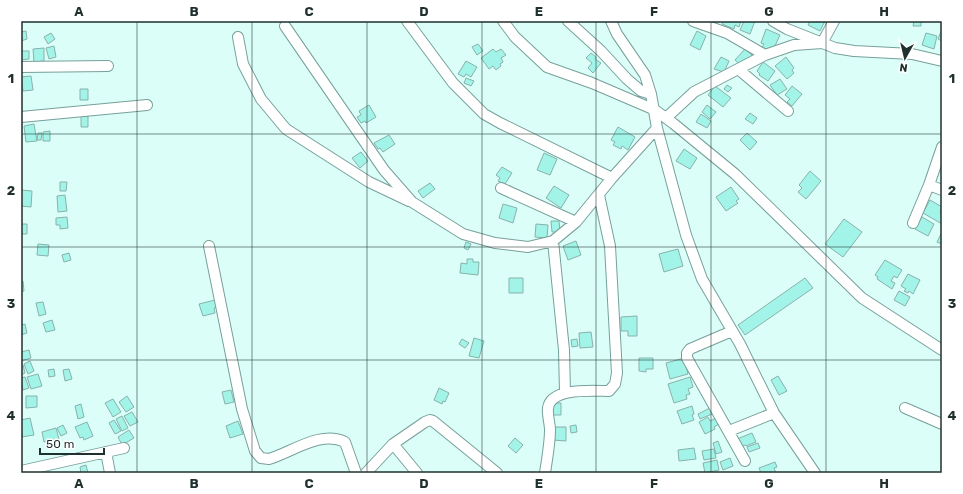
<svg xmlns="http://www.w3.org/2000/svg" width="963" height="494" font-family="Rubik,sans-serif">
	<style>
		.building { fill: #a2f4e8; stroke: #88b2ab }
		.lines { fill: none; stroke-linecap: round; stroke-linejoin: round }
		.street-casing { stroke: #77a09a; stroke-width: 12 }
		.street { stroke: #fff; stroke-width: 10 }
		.grid { fill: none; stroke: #1f302e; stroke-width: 1; stroke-opacity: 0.55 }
		.neatline { fill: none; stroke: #1f302e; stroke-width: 1.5 }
		.grid-label { font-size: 13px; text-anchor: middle; font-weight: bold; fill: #1f302e }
	</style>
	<rect width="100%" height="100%" fill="#dbfef9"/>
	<path class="building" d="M724,21H741L739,27L735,25L734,29L722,24Z
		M744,21H755L750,34L740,30Z
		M810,21H825L820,31L808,25Z
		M914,21H921V26H913Z
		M766,29L780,35L774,48L771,47L770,51L762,47L764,44L761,43Z
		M942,29V41L938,39Z
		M26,31L27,39L21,41V32Z
		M697,31L706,36L700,50L690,45Z
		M51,33L55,39L48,44L44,37Z
		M926,33L937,36L934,49L922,45Z
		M478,44L483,51L477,55L472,47Z
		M54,46L56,57L49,59L46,48Z
		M44,48V61L34,62L33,49Z
		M493,49L496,52L501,49L506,55L501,58L503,62L500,64L501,66L496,70L493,66L489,69L481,58Z
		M745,49L752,55L742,66L735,60Z
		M21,51H29V59L21,60Z
		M591,53L596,57L595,59L601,63L593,73L588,68L592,63L586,58Z
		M721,57L729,61L724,72L714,69Z
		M786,57L794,68L792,70L794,73L787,79L775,66Z
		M466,61L477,67L471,77L466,74L464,77L458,74Z
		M763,62L775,71L768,81L759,75L760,74L757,71Z
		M31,76L33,90L23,91L21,77Z
		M466,78L474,81L471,86L464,83Z
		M780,79L787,89L777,95L770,85Z
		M727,85L732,88L728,92L724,89Z
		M715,86L731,98L723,107L708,95Z
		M792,86L802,94L792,106L787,102L790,99L785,95Z
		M80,89H88V100H80Z
		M369,105L376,117L366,123L365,121L361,123L357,117L361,115L359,111Z
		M707,105L716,112L710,119L702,112Z
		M750,113L757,118L753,124L745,119Z
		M701,114L711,121L707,128L696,122Z
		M81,116H88V127H81Z
		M34,124L37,141L26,142L24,126Z
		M618,127L635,137L628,150L622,146L621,149L613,145L615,142L611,140Z
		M50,131V141H43V132Z
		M38,133H42L41,140H37Z
		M747,133L757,142L750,150L740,140Z
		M389,135L395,144L383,152L380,148L378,149L374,143Z
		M684,149L697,158L690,169L676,161Z
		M361,152L368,161L360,168L352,158Z
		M544,153L557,159L550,175L537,170Z
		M502,167L512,173L505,184L498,181L500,178L496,175Z
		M810,171L821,181L806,199L798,192L802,188L799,185Z
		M60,182H67L66,191H60Z
		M430,183L435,189L423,198L418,191Z
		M554,186L569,195L561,208L546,198Z
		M731,187L739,199L736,201L738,203L726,211L716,197Z
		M21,190L32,191L31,207L21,206Z
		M65,195L67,211L58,212L57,196Z
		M930,200L942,207L940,213L942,214V224L923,213Z
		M503,204L517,208L513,223L499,218Z
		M67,217L68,228L60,229V225H56V218Z
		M922,217L934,224L928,236L915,229Z
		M844,219L862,232L843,257L825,244Z
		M551,221H559L560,232H552Z
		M21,224H27V234H21Z
		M536,224L548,225L547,238L535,237Z
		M942,232V244L937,242Z
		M576,241L581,255L568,260L563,246Z
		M466,242L471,244L468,250L464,248Z
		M38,244L49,245L48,256L37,255Z
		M678,249L683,266L664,272L659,254Z
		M69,253L71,260L64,262L62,255Z
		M467,259H473V262H479L478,275L460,273L461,263L467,264Z
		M885,260L902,270L897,278L894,276L891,281L895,283L892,289L877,279L878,277L875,275Z
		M908,274L920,280L913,294L909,291L908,293L904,291L906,289L901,286Z
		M509,278H523V293H509Z
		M805,278L813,288L745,335L738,325Z
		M21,281H23L24,291L21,292Z
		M899,291L910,297L905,306L894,300Z
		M219,299L221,306L214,308L215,313L203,316L199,304Z
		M43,302L46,314L39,316L36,303Z
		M637,316V336H628V331H621V317Z
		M52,320L55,330L46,332L43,323Z
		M25,324L27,333L21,335V325Z
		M591,332L593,347L580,348L579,333Z
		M474,338L484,341L479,358L469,356Z
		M462,339L469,343L465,348L459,344Z
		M577,339L578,346L572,347L571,340Z
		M29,350L31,358L21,361V352Z
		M639,358H653V369H646V372L639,371Z
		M684,358L688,374L670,379L666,363Z
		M30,361L34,371L28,374L24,364Z
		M21,365H23L25,373L21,375Z
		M54,369L55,376L49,377L48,370Z
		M69,369L72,379L65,381L63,370Z
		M38,374L42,386L31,389L27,377Z
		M778,376L787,391L779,395L771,380Z
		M25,377L29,388L23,390L21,378Z
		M690,377L693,387L688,389L690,394L686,395L687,399L674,403L668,384Z
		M439,388L449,393L445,402L443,401L442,404L434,400Z
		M231,390L234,402L225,404L222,392Z
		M26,396H37V407L26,408Z
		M127,396L134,407L126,412L119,402Z
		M113,399L121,412L113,417L105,403Z
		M552,403H561V415H552Z
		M81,404L84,417L78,419L75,406Z
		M692,406L694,414L692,415L694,420L682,424L677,411Z
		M710,408L712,414L700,419L698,414Z
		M132,412L138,422L130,426L124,416Z
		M122,416L128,428L122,431L116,419Z
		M708,417L710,421L716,418L719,424L714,427L715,429L705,434L699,422Z
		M30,418L34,435L22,437L21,420Z
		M114,420L121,431L115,434L109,423Z
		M238,421L243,434L230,438L226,426Z
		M87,422L93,436L84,440L83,437L80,438L75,427Z
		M63,425L67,433L61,436L57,428Z
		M576,425L577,432L571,433L570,426Z
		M554,427H566V441L553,440Z
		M56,428L59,439L44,442L42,432Z
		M129,430L134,438L122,445L118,437Z
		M752,433L756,442L746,446L745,445L741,447L737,439Z
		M515,438L523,445L516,453L508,446Z
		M718,441L722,452L716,454L713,443Z
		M758,443L760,448L749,452L747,447Z
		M694,448L696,459L679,461L678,450Z
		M714,449L716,458L704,460L702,451Z
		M730,458L733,466L723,470L720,462Z
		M717,460L719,470L705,473L703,463Z
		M775,462L777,467L774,468L776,473H761L759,468Z
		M86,465L88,473H81L80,467Z"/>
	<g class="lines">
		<g class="street-casing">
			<path id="street" d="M407,21L453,83L484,114L500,123L612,178
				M503,21L515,37L547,67L592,83L655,110L674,124L735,174L862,298L942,350
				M568,21L601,51L627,79L641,91L651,94
				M611,21L617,34L645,75L651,94L657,128L686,235L702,279L740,344L774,413L815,473
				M693,21L727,33L765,55
				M773,21L787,29L835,48L854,51L912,54L942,61
				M285,26L384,170L412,202L463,234L495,243L528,247L553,241L576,222L612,178L657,128
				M238,37L243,64L261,99L286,129L369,182L409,201
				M822,43L834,21
				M21,67L108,66
				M738,69L788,111
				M21,117L147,105
				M666,118L694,92L765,55L794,45L822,43
				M929,185L942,190
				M501,188L576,222
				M913,223L929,185L942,147
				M553,241L564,350L565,393
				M209,246L242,409L255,451L261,458L269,459C292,452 321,430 345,442L356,473
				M732,331L690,349L687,353V358L745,461
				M905,408L942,424
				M729,431L774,413
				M393,444L417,473
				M106,452L110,473
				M21,471L124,448
				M366,473L393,444L425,422L430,420L433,421L497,473
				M545,473C547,459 550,444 550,430C550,423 547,415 548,408C551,387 593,391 609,391L615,384L617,373L610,246L599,195"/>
		</g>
		<use href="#street" class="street"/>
	</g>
	<path class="grid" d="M137,21V473M252,21V473M367,21V473M482,21V473M596,21V473M711,21V473M826,21V473M21,134H942M21,247H942M21,360H942"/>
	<rect width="963" height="494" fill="none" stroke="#ffffff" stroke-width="44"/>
	<g transform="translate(905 58) rotate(188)" stroke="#ffffff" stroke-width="3" paint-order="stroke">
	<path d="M0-3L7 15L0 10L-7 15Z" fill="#1f302e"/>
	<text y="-6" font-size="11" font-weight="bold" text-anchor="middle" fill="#1f302e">N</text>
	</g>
	<path d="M40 448v6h64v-6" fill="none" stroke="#1f302e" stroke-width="2"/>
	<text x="46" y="448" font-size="12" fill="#1f302e" stroke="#ffffff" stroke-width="3" paint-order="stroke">50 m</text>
	<rect x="22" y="22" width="919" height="450" class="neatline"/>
	<g class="grid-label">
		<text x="79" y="16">A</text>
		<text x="194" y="16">B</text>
		<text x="309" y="16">C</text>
		<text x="424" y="16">D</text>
		<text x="539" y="16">E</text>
		<text x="654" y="16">F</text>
		<text x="769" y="16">G</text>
		<text x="884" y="16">H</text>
		<text x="11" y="83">1</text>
		<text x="952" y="83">1</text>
		<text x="11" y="195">2</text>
		<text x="952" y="195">2</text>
		<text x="11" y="308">3</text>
		<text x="952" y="308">3</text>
		<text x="11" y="420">4</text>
		<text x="952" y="420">4</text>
		<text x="79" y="488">A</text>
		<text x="194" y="488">B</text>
		<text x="309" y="488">C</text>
		<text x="424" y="488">D</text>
		<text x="539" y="488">E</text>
		<text x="654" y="488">F</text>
		<text x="769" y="488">G</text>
		<text x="884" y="488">H</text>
	</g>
</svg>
